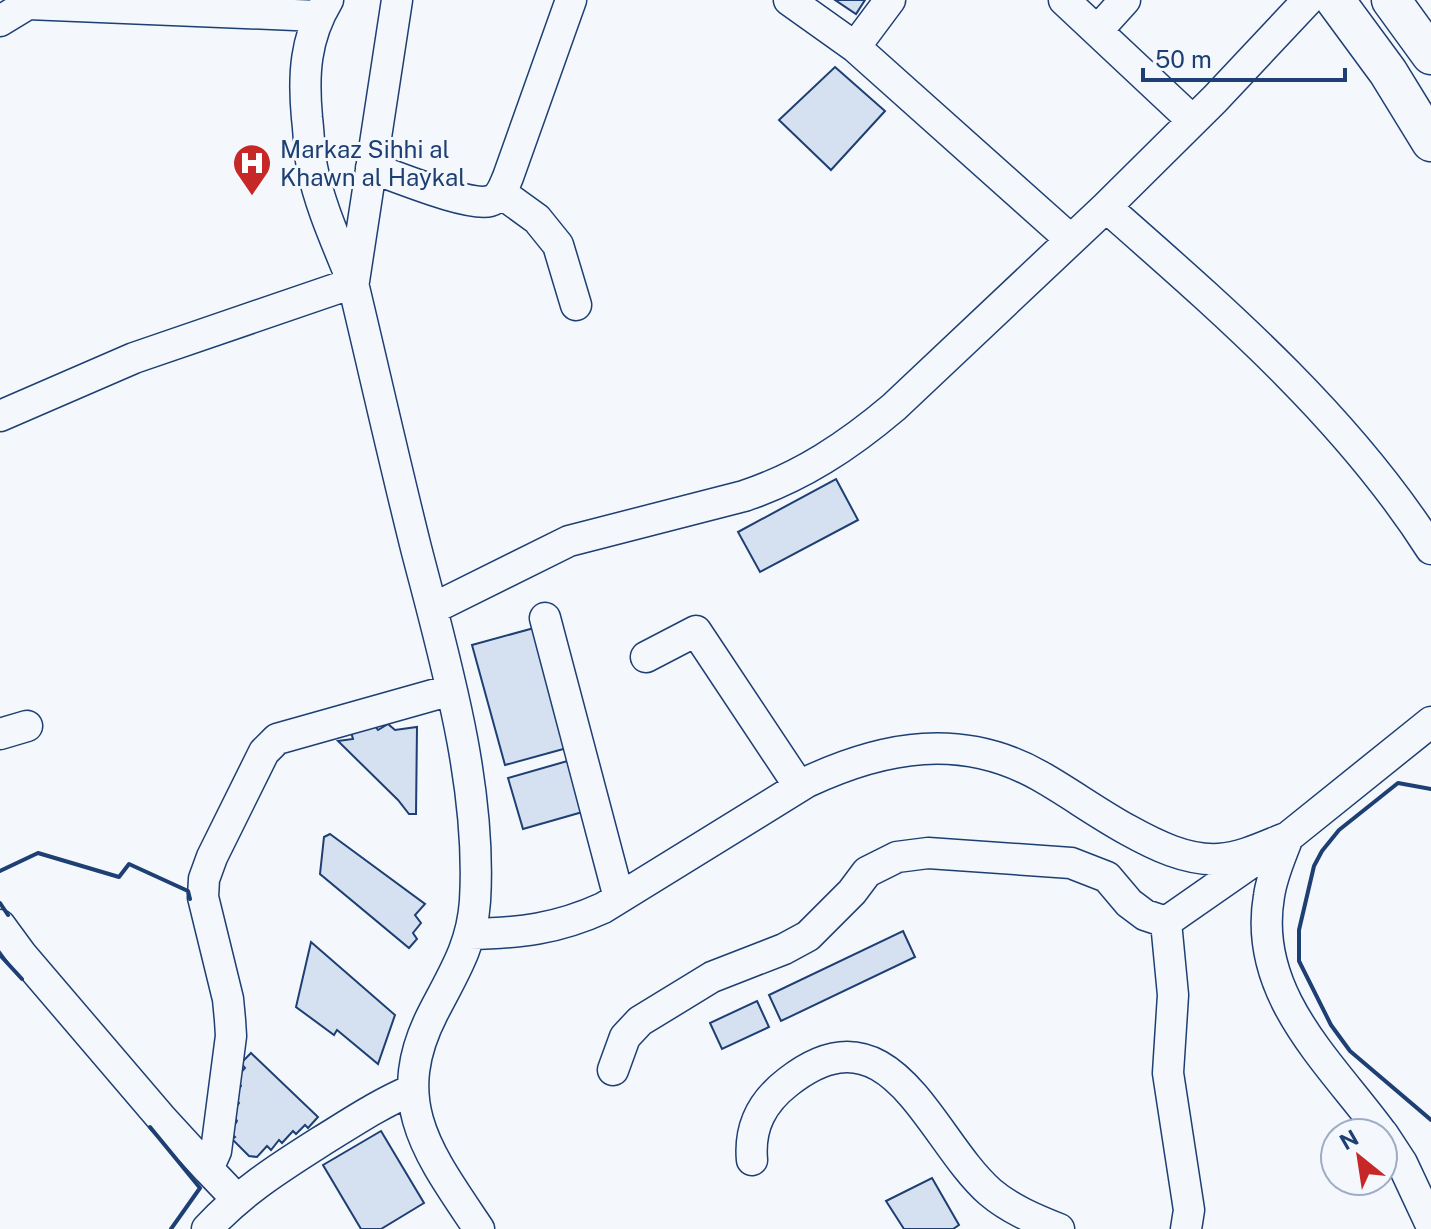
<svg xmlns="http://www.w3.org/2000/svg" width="1431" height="1229" font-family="'Public Sans',sans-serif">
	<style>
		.building { fill: #d5e0f0; stroke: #1d3f73; stroke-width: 2 }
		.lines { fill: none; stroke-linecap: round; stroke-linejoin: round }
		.minor-casing { stroke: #1d3f73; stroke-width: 33 }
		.major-casing { stroke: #1d3f73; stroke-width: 41 }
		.minor { stroke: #f4f7fb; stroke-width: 30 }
		.major { stroke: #f4f7fb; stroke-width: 38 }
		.wall { stroke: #1d3f73; stroke-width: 4 }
		.labels { text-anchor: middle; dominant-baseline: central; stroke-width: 6; stroke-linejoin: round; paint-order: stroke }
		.poi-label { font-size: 24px; fill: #1d3f73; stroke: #f4f7fb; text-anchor: start }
	</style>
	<rect width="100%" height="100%" fill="#f4f7fb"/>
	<path class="building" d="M835,0H865L856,14Z
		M835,67L885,111L831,170L779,120Z
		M836,479L858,520L760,572L738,532Z
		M534,628L567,748L505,765L472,645Z
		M372,722L378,730L388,724L395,730L417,727L416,814H409L398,800L338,741L353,739L351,732Z
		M571,760L586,811L523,829L508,778Z
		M330,834L425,904L415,915L421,923L413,933L417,939L409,948L320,874L324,837Z
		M903,931L915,957L781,1021L769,995Z
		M311,942L395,1015L378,1064L337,1030L334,1035L296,1007Z
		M757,1001L769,1027L722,1049L710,1023Z
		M251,1053L318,1117L308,1128L305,1125L296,1134L293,1131L282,1143L279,1140L271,1150L267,1146L257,1157L249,1156L232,1139L235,1137L230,1132L237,1121L232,1113L239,1103L234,1096L241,1086L236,1078L245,1068L241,1063Z
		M381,1131L424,1203L381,1229H361L323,1165Z
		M932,1178L959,1225L953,1229H904L886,1201Z"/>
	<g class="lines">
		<g class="minor-casing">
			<path id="minor" d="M328,0C305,38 303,75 307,118C309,134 309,151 312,167C320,207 338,245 353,283C374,371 394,460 416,548C445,660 482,785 475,901C472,946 453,974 433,1013C387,1103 429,1154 479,1229
				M789,0L855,47L1071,240
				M1064,0L1193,121
				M0,21L28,4L318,16
				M1097,31L1125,0
				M855,47L890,0
				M371,168C396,176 468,207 490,201C501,198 504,186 508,177L571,0
				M501,193L537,219L558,245L576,305
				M1106,207C1224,311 1346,416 1431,549
				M354,281L397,0
				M0,416L134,358L353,283
				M432,609L569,541L744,496C801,477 848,446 894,407L1106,207L1215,99L1308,0
				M545,618L619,898
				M646,657L696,631L799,786
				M0,734L27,726
				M1288,837C1281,856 1272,875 1269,896C1252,994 1330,1062 1382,1133
				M1166,922L1288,837L1431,722
				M1166,922L1173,995L1168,1073L1189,1210L1186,1229
				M0,925L22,955L163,1120L208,1169
				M470,934C520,933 557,929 603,908L807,782C884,746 962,732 1040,776C1070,793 1097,813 1128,830C1155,845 1187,861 1219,859C1244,857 1265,846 1288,837
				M613,1070L625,1037L640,1021L712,977L784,949L808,936L852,892L867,872L897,857L928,853L1071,863L1107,877L1129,903L1145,915L1166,922
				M1383,1134L1402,1163L1431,1225
				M752,1160C749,1127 762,1102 788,1082C891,1001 929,1138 990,1192C1010,1209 1034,1219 1059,1229
				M238,1197L229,1191L208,1169L216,1151L231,1036L230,1020L228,999L203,897L204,879L212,857L264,752L277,739L451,690
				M207,1229C241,1192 279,1168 320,1142C351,1123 379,1104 412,1090"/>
		</g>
		<g class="major-casing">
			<path id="major" d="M1335,0L1388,72L1431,142
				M1391,0L1431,55"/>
		</g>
		<use href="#minor" class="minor"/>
		<use href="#major" class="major"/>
		<path class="wall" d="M1431,789L1398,783L1339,830L1322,851L1314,866L1299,930V961L1331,1025L1350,1051L1431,1120
			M0,871L38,853L119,877L129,864L188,891L190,899
			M0,903L8,915
			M0,955L22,979
			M150,1127L200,1188L171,1229"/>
	</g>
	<defs>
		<g id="hospital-pin" transform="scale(2)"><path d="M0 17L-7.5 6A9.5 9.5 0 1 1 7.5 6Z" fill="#c62828" stroke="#f4f7fb"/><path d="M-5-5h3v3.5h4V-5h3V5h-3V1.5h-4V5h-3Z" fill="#fff"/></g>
	</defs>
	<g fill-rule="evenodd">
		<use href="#hospital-pin" x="252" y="163"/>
	</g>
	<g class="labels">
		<g class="poi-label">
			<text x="280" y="149">Markaz Sihhi al<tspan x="280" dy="28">Khawn al Haykal</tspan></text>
		</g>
	</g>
	<g transform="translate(1359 1157) rotate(330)"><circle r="38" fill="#f4f7fb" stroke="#9eadc5" stroke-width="2"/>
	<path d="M0-6L14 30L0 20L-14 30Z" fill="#c62828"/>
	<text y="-12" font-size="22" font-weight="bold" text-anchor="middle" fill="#1d3f73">N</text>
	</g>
	<path d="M1143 68v12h202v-12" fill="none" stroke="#1d3f73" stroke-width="4"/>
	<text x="1155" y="68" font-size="24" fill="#1d3f73" stroke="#f4f7fb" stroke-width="6" paint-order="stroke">50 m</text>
</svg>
